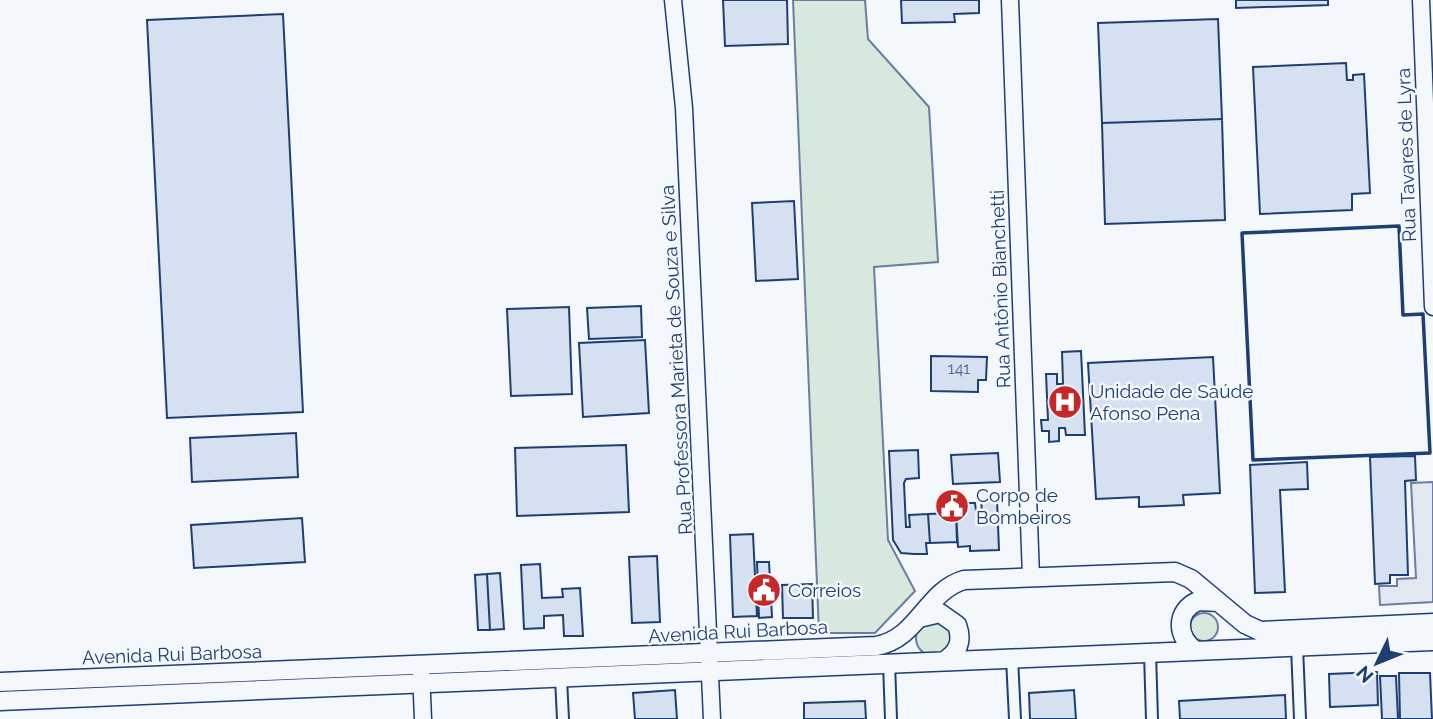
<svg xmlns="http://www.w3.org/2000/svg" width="1433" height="719" font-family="Raleway,sans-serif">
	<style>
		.green { fill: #d7e8df; stroke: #687fa3; stroke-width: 2 }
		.parking { fill: #e3e8f0; stroke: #687fa3; stroke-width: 2 }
		.building { fill: #d5e0f0; stroke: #1d3f73; stroke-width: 2 }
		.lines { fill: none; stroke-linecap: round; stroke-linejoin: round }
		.street-casing { stroke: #1d3f73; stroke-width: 14 }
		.secondary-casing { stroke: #1d3f73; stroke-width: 19 }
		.primary-casing { stroke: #1d3f73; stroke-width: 21 }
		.street { stroke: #f4f7fb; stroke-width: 10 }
		.secondary { stroke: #f4f7fb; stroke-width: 16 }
		.primary { stroke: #f4f7fb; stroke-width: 18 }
		.wall { stroke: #1d3f73; stroke-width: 3.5 }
		.labels { text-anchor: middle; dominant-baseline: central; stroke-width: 5; stroke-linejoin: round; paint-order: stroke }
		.number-label { font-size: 16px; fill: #4b6792 }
		.street-label { font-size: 19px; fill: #1d3f73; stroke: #f4f7fb }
		.poi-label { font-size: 19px; fill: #1d3f73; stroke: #f4f7fb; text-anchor: start }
	</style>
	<rect width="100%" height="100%" fill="#f4f7fb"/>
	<path class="green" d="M793,0H865L868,39L929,107L938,262L874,267L888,540L915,591L875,633H819Z
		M1190 627a14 14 0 1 1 28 0a14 14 0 1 1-28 0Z
		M916 638a18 18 0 1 1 36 0a18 18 0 1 1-36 0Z"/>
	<path class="parking" d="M1433,482V602L1380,605L1379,586H1397V579L1416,578L1411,483Z"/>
	<path class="building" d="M723,0H787L788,44L725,46Z
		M901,0H979V13L954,14L955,22L902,23Z
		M1236,0H1328V5L1236,8Z
		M283,14L303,412L167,418L147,20Z
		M1218,19L1222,119L1102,123L1098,23Z
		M1346,63L1347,80H1353V75L1364,74L1370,193L1352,194V210L1260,214L1253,67Z
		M1222,119L1225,220L1105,224L1102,123Z
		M794,201L798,279L756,281L752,203Z
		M641,306L642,337L589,339L587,308Z
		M569,307L572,394L511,396L507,309Z
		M645,340L649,413L583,417L579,343Z
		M1081,351L1085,435H1066L1065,428H1059V441L1049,442V431H1042L1041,420H1048L1046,374H1057V384H1063L1062,352Z
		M931,356L987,357L986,380H978V392L931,391Z
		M1213,357L1220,493L1183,495L1184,505L1139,507V497L1096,499L1088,363Z
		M296,433L298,477L192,482L190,438Z
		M626,445L629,512L517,516L515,448Z
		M918,450L919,478L906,479L904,483L906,527H910L909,515L928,514L930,543H926L927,554H914L901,553L893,540L889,451Z
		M998,453L1000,482L953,484L951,455Z
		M1415,456L1416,480L1405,481L1408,575H1390V583L1375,584L1370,457Z
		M1307,462L1308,489L1280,490L1285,592L1255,593L1250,465Z
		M997,500L999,550L970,551V546L958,547L956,513H961L960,503H975L976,511H982L981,501Z
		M956,513L957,542L930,543L928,514Z
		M302,518L305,562L194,568L191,525Z
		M753,534L757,616L733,617L730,535Z
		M657,556L660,622L632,623L629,557Z
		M757,562H769L772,617L759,618Z
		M540,564L542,598L563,597L562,589L580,588L583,636H564L563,615L544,616V628L524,629L521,565Z
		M500,573L504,629L490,630L487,574Z
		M487,574L490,630H478L475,575Z
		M812,584L813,618H783L782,585Z
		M1377,672L1378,705L1330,707L1329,674Z
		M1399,673H1430L1432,719H1400Z
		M1380,676H1396L1398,719H1382Z
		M675,690L677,719H635L633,693Z
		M1074,690L1076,719H1030L1029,693Z
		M1285,695L1286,719H1180L1179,701Z
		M865,701L866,719H804V703Z"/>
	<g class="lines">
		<g class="street-casing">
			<path id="street" d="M1297,647L1300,719
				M1150,653L1152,719
				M1012,658L1015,719
				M889,663L891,719
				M561,678L563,719"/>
		</g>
		<g class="secondary-casing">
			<path id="secondary" d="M673,0L684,108L712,719
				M1010,0L1031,577
				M1421,0L1433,307
				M421,672L423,719"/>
		</g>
		<g class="primary-casing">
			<path id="primary" d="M919,618L940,613L957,625C963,641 958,653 944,661
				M1196,651C1176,637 1175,611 1198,601L1219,602
				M0,682L876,646C918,639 926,591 964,580L1175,572L1191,579L1245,624L1260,631L1433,623
				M0,701L1433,641"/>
		</g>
		<use href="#street" class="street"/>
		<use href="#secondary" class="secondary"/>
		<use href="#primary" class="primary"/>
		<path class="wall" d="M1399,226L1403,315L1423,314L1430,453L1253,460L1242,233Z"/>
	</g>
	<defs>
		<g id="hospital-disc" transform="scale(1.75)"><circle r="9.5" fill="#c62828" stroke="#f4f7fb"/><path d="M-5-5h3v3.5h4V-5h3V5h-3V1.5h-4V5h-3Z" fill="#fff"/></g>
		<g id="civic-disc" transform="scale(1.75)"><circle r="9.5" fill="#c62828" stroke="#f4f7fb"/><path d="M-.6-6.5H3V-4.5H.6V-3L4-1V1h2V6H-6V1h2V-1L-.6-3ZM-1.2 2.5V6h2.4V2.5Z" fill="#fff"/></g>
	</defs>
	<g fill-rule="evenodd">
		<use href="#hospital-disc" x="1065" y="402"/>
		<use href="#civic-disc" x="952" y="506"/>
		<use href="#civic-disc" x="764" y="590"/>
	</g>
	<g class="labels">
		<g class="number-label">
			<text x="959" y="368">141</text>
		</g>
		<g class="street-label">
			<text transform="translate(1406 155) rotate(-92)">Rua Tavares de Lyra</text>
			<text transform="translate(1000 289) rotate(-92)">Rua Antônio Bianchetti</text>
			<text transform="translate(676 360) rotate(-93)">Rua Professora Marieta de Souza e Silva</text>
			<text transform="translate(738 631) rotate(-3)">Avenida Rui Barbosa</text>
			<text transform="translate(172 654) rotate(-2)">Avenida Rui Barbosa</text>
		</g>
		<g class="poi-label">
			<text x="1090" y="391">Unidade de Saúde<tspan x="1090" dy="22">Afonso Pena</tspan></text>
			<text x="976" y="495">Corpo de<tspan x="976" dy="22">Bombeiros</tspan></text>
			<text x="788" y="590">Correios</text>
		</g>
	</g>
	<g transform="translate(1377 663) rotate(227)" stroke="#f4f7fb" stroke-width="5" paint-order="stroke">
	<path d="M0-5L12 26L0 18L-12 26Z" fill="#1d3f73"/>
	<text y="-10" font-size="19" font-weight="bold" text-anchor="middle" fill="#1d3f73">N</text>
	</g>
</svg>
